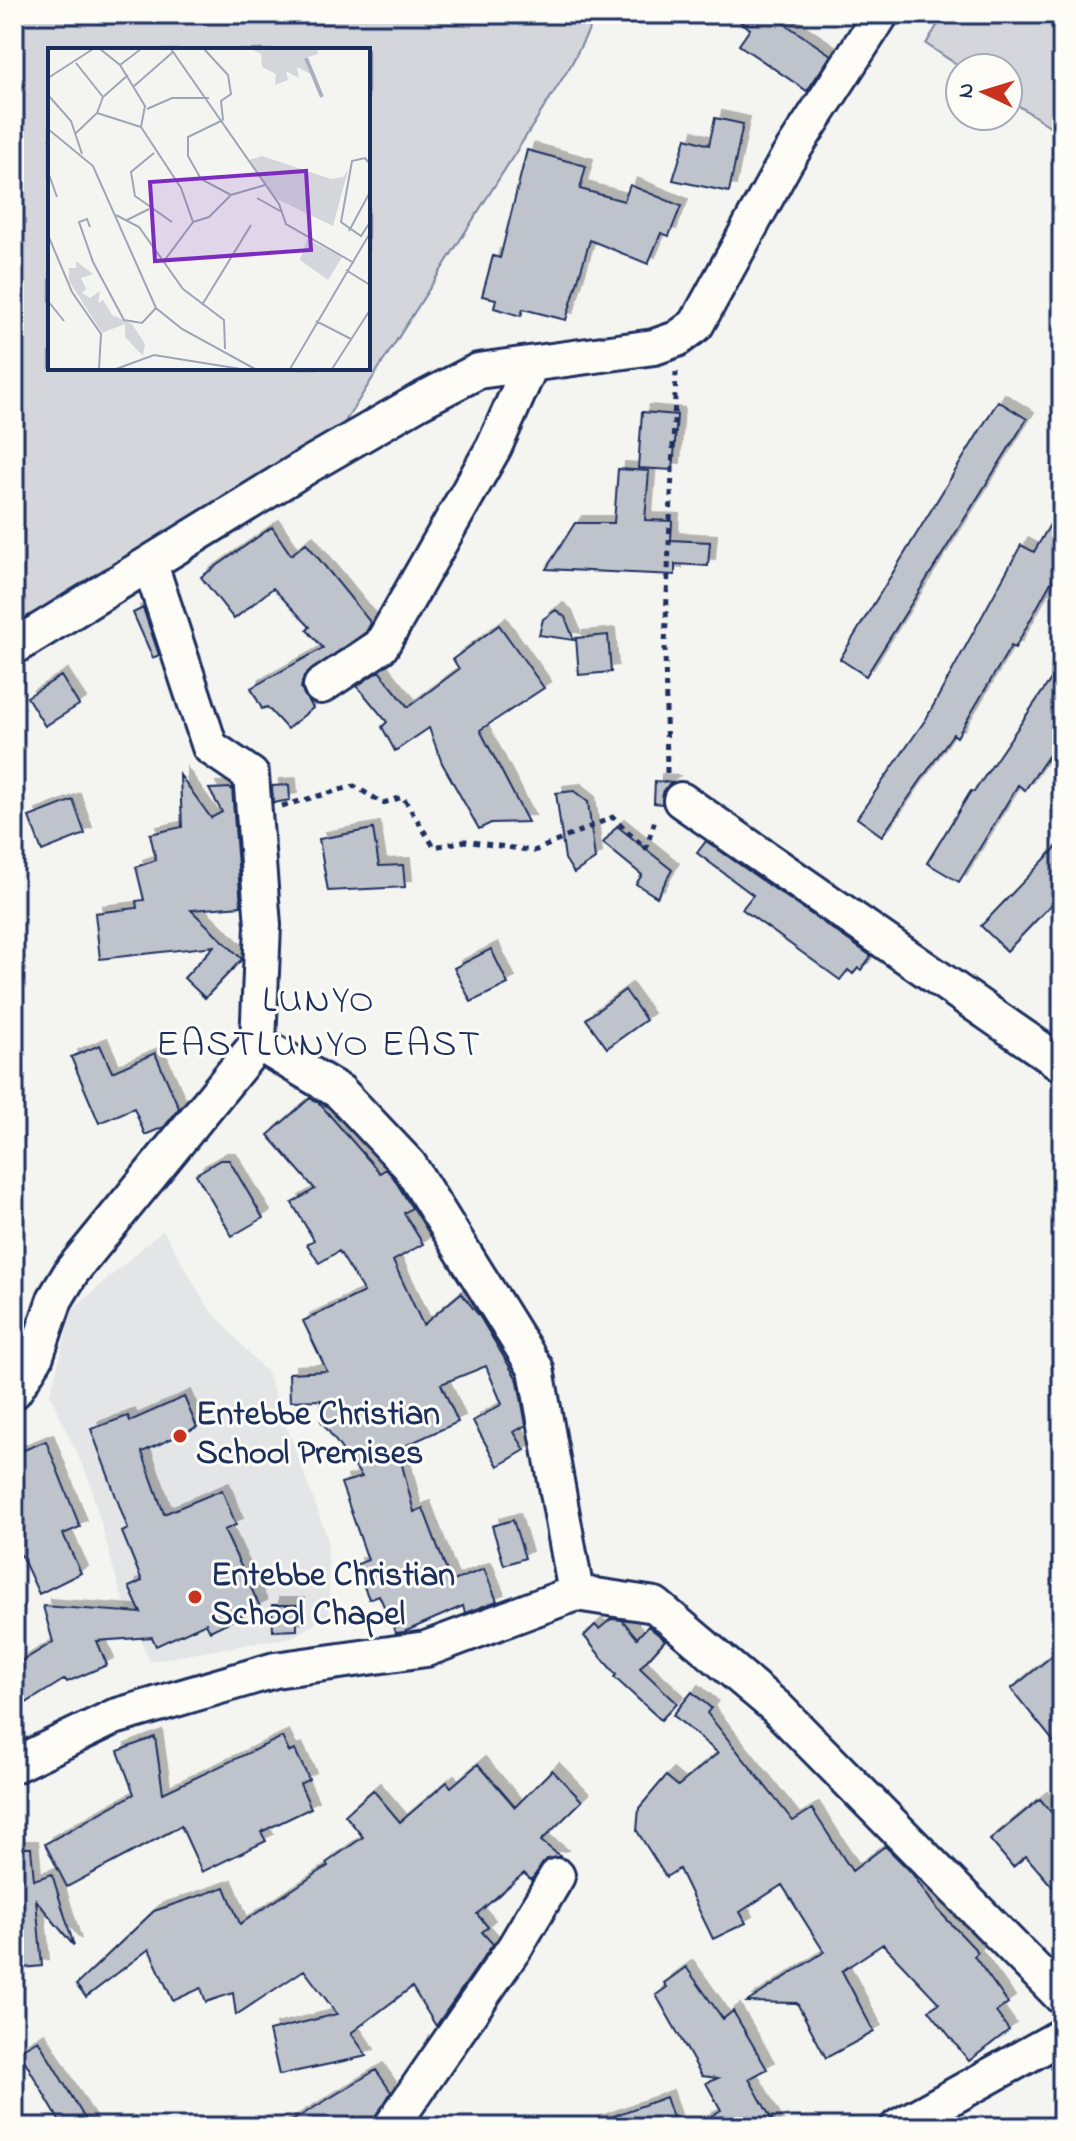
<svg xmlns="http://www.w3.org/2000/svg" width="1076" height="2141" font-family="'Indie Flower',sans-serif">
	<style>
		.built { fill: #e4e5e6 }
		.green { fill: #d4d6db; stroke: #78829c; stroke-width: 2; fill-rule: evenodd }
		.building { fill: #bfc3cc; stroke: #1b2f5e; stroke-width: 2; filter: url(#shadow) }
		.lines { fill: none; stroke-linecap: round; stroke-linejoin: round }
		.street-casing { stroke: #1b2f5e; stroke-width: 40 }
		.path { stroke: #1b2f5e; stroke-width: 5; stroke-dasharray: 6 6; stroke-linecap: butt }
		.street { stroke: #fdfcf7; stroke-width: 34 }
		.poi-dot { fill: #c8321e; stroke: #fdfcf7; stroke-width: 3 }
		.labels { text-anchor: middle; dominant-baseline: central; stroke-width: 6; stroke-linejoin: round; paint-order: stroke }
		.poi-label { font-size: 34px; font-weight: bold; fill: #1b2f5e; stroke: #fdfcf7; text-anchor: start }
		.quarter-label { font-size: 38px; letter-spacing: 2px; fill: #1b2f5e; stroke: #fdfcf7 }
		.inset-river { fill: none; stroke: #aab0bf; stroke-width: 4 }
		.inset-road { fill: none; stroke: #9da5b6; stroke-width: 2 }
		.view { fill: #7b2cbf; fill-opacity: 0.15; stroke: #7b2cbf; stroke-width: 4 }
		.inset-edge { fill: none; stroke: #1b2f5e; stroke-width: 4 }
	</style>
	<defs>
		<filter id="shadow"><feDropShadow dx="7" dy="-7" stdDeviation="0" flood-color="#0004"/></filter>
	</defs>
	<rect width="100%" height="100%" fill="#f4f4f1"/>
	<filter id="ink" filterUnits="userSpaceOnUse"><feTurbulence type="fractalNoise" baseFrequency=".0125" numOctaves="2"/><feDisplacementMap in="SourceGraphic" scale="16" xChannelSelector="R" yChannelSelector="G"/><feConvolveMatrix kernelMatrix="1 2 1 2 8 2 1 2 1" color-interpolation-filters="sRGB"/></filter>
	<g filter="url(#ink)">
		<path class="built" d="M163,1230L207,1306L267,1373L327,1537L330,1615L292,1637L150,1661L120,1592L88,1477L50,1395L72,1310Z"/>
		<path class="green" d="M14,14H597L571,65L317,466L14,637ZM50,50H368V368H50Z
			M944,14H1062V134L1008,99V68H962L926,44Z"/>
		<path class="building" d="M731,14H770L831,55L807,91L739,45L750,29Z
			M715,118L743,124L729,192L673,180L686,138L709,145Z
			M527,150L586,166L580,189L624,201L630,185L681,206L669,236L661,233L648,264L590,240L566,320L523,309L521,316L494,308L496,299L482,296L493,256L500,258Z
			M998,401L1027,419L866,676L840,659Z
			M642,412L677,415L673,470L638,468Z
			M618,469L649,471L645,520L672,521L671,540L710,542L708,566L675,564V575L546,569L575,523H614Z
			M1062,504V562L1015,648L1011,646L957,737L953,734L882,836L857,818L926,719L1021,545L1034,552Z
			M272,527L291,555L306,543L371,623L366,632L304,676L301,688L313,708L287,729L267,707L262,709L251,688L323,648L307,630L310,627L273,588L234,619L201,577Z
			M143,608L159,655L153,658L133,613Z
			M556,610L565,617L574,640L539,635L543,619Z
			M499,625L544,688L480,730L528,822L491,823L479,829L442,763L429,728L395,751L382,727L387,722L357,686L379,671L408,707L459,669L453,659Z
			M608,635L611,672L579,675L576,638Z
			M1062,663V736L1025,790L1018,785L959,882L927,863L971,791L974,792Z
			M61,676L79,705L45,726L27,697Z
			M180,775L211,818L222,812L209,789L232,788L241,906L191,910L242,959L205,998L184,978L214,946L100,959L95,913L137,908L136,901L144,900L136,867L156,860L150,834L182,827Z
			M655,781L672,783L664,789L662,804L654,803Z
			M289,785L290,800L273,803L272,786Z
			M574,791L588,802L595,859L574,873L565,859L556,793Z
			M73,800L85,834L42,851L29,817Z
			M617,826L672,870L657,897L636,884L642,875L603,843Z
			M373,829L379,866L403,865L405,887L328,891L319,839Z
			M706,841L871,956L861,970L858,968L853,974L848,970L840,980L742,909L753,895L697,853Z
			M1062,841V893L1007,951L981,926Z
			M491,949L508,984L471,1002L454,968Z
			M625,990L646,1020L607,1048L586,1019Z
			M100,1045L112,1072L155,1053L179,1108L164,1127L145,1135L134,1108L99,1123L71,1057Z
			M310,1098L319,1103L380,1173L386,1169L393,1177L412,1208L404,1213L423,1244L393,1261L423,1325L461,1293L480,1317L518,1381L526,1425L514,1432L525,1450L498,1466L473,1421L502,1404L486,1366L441,1384L458,1422L398,1449L414,1512L423,1508L451,1582L484,1569L497,1601L465,1613L463,1606L404,1632L396,1633L379,1595L369,1599L355,1565L368,1560L341,1483L362,1477L321,1421V1400L290,1401L289,1373L327,1371L303,1321L364,1292L339,1251L319,1263L307,1244L314,1240L292,1203L315,1189L268,1135Z
			M220,1160H229L263,1218L232,1236L196,1174Z
			M184,1397L197,1427L142,1452L164,1514L222,1490L236,1525L224,1530L260,1607L210,1631L206,1623L156,1646L152,1637L97,1641L107,1665L67,1682L65,1679L26,1703L14,1683V1666L53,1642L43,1606L141,1613L129,1587L142,1581L122,1532L128,1529L91,1429L128,1416L130,1421Z
			M46,1441L80,1527L63,1534L81,1573L39,1594L21,1555L14,1558V1454Z
			M513,1520L525,1558L504,1565L492,1526Z
			M272,1605H297V1630L273,1631Z
			M611,1619L622,1620L637,1638L648,1626L665,1640L640,1668L677,1703L661,1720L614,1677L616,1675L584,1636L595,1625L599,1629Z
			M1062,1648V1752L1011,1689Z
			M692,1692L711,1708L707,1713L793,1821L812,1809L852,1871L885,1846L911,1872L937,1909L978,1952L974,1956L1008,2003L996,2012L1009,2030L969,2061L929,2010L939,2003L883,1944L842,1971L874,2032L826,2058L797,2003L747,2002L824,1952L782,1885L740,1912L746,1923L713,1939L679,1869L666,1877L637,1831L639,1808L666,1776L678,1786L718,1753L673,1715Z
			M155,1737L163,1793L282,1737L289,1752L295,1750L309,1779L300,1784L311,1808L261,1832L266,1841L202,1872L181,1826L67,1887L45,1844L134,1794L118,1751Z
			M478,1764L515,1807L552,1770L582,1801L541,1841L561,1857L547,1859L531,1880L524,1873L477,1914L488,1927L482,1932L493,1944L436,2026L412,1987L351,2033L367,2056L279,2075L269,2031L337,2014L304,1970L236,2015L233,1993L206,2002L201,1988L173,2001L149,1949L86,1997L76,1985L154,1911L225,1887L240,1924L328,1866L326,1863L363,1837L345,1815L373,1790L400,1822L447,1782L451,1787Z
			M1040,1799L1062,1825V1898L1026,1856L1013,1867L990,1840Z
			M14,1848H31L34,1880L52,1874L74,1946L36,1900L42,1966L14,1969Z
			M686,1967L723,2019L733,2011L767,2069L749,2079L776,2127H693L721,2110L706,2083L718,2078L702,2076L656,1995L667,1987L664,1983Z
			M38,2040L90,2127H63L19,2051Z
			M376,2070L391,2092L371,2127H282Z
			M666,2097L676,2127H592L591,2124Z"/>
		<g class="lines">
			<g class="street-casing">
				<path id="street" d="M150,564L210,747L251,775L263,925L258,1043L340,1092L409,1165L536,1369L576,1593
					M14,647L309,465L418,402L478,371L654,347L677,339L696,325L786,161L881,14
					M321,686L381,646L494,447L531,364
					M681,800L1062,1064
					M14,1391L35,1358L55,1299L72,1271L258,1043
					M14,1765L114,1717L275,1670L426,1649L576,1593L655,1605L776,1707L1062,1997
					M391,2127L515,1947L557,1876
					M898,2127L1062,2036"/>
			</g>
			<path class="path" d="M667,773L665,646L676,372
				M282,806L354,786L383,803L403,797L434,847L465,841L534,851L613,817L646,849L656,817"/>
			<use href="#street" class="street"/>
		</g>
	</g>
	<g class="poi-dot">
		<circle cx="180" cy="1436" r="8"/>
		<circle cx="195" cy="1597" r="8"/>
	</g>
	<g class="labels">
		<g class="poi-label">
			<text x="196" y="1416">Entebbe Christian<tspan x="196" dy="39">School Premises</tspan></text>
			<text x="211" y="1577">Entebbe Christian<tspan x="211" dy="39">School Chapel</tspan></text>
		</g>
		<g class="quarter-label">
			<text x="319" y="1002">LUNYO<tspan x="319" dy="44">EASTLUNYO EAST</tspan></text>
		</g>
	</g>
	<g transform="translate(48 48)">
		<rect width="322" height="322" fill="#f4f4f1"/>
		<path d="M203,1H269L270,6L257,10L265,27L249,19L251,30L238,23L240,32L227,37L228,26L214,19L213,6ZM214,108L283,131L295,129L300,122L285,178L225,149L201,112ZM259,191L294,209L280,232L252,212ZM28,213L45,226L33,230L38,241L34,245L42,250L52,243L50,255L55,252L64,267L84,276L97,296L95,308L77,289V276L54,285L21,233V220H28Z" fill="#d4d6db"/>
		<path class="inset-river" d="M258,10L274,49"/>
		<path class="inset-road" d="M52,1L72,17L97,58L93,79M123,1L231,156L238,176L306,215M156,1L180,27L183,46L173,53L175,72M28,15L55,49M72,17L93,1M0,30L45,1M85,39L125,4M0,47L23,73L34,106M99,61L124,50H161M49,65L93,79M175,72L140,89V108L153,131L183,147M93,79L133,140L145,174L116,213M0,81L45,118L108,260L134,281L207,321M27,86L49,65L55,49L80,27M106,105L83,124L87,148L124,174M322,116L317,110L304,113L293,174L313,188L322,174M0,124L9,149M209,150L234,164M68,167L91,179L135,241L176,272L177,301M79,172L101,161M145,174L161,169L183,147L217,137M42,179L39,171L31,174L45,214L76,272L94,275L108,260M301,183L322,144M0,187L24,244L53,286L51,321M298,222L322,237M0,253L16,273M154,257L203,177M268,273L303,291M68,321L106,307L193,321M242,321L322,185M284,321L322,262"/>
		<path class="view" d="M258,123L263,202L107,213L102,134Z"/>
		<rect width="322" height="322" class="inset-edge"/>
	</g>
	<rect width="1076" height="2141" fill="none" stroke="#fdfcf7" stroke-width="48"/>
	<rect x="24" y="24" width="1028" height="2093" fill="none" stroke="#1b2f5e" stroke-width="3" filter="url(#ink)"/>
	<g transform="translate(984 92) rotate(274)"><circle r="38" fill="#fdfcf7" stroke="#a3aaba" stroke-width="2"/>
	<path d="M0-6L14 30L0 20L-14 30Z" fill="#c8321e"/>
	<text y="-12" font-size="22" font-weight="bold" text-anchor="middle" fill="#1b2f5e">N</text>
	</g>
</svg>
